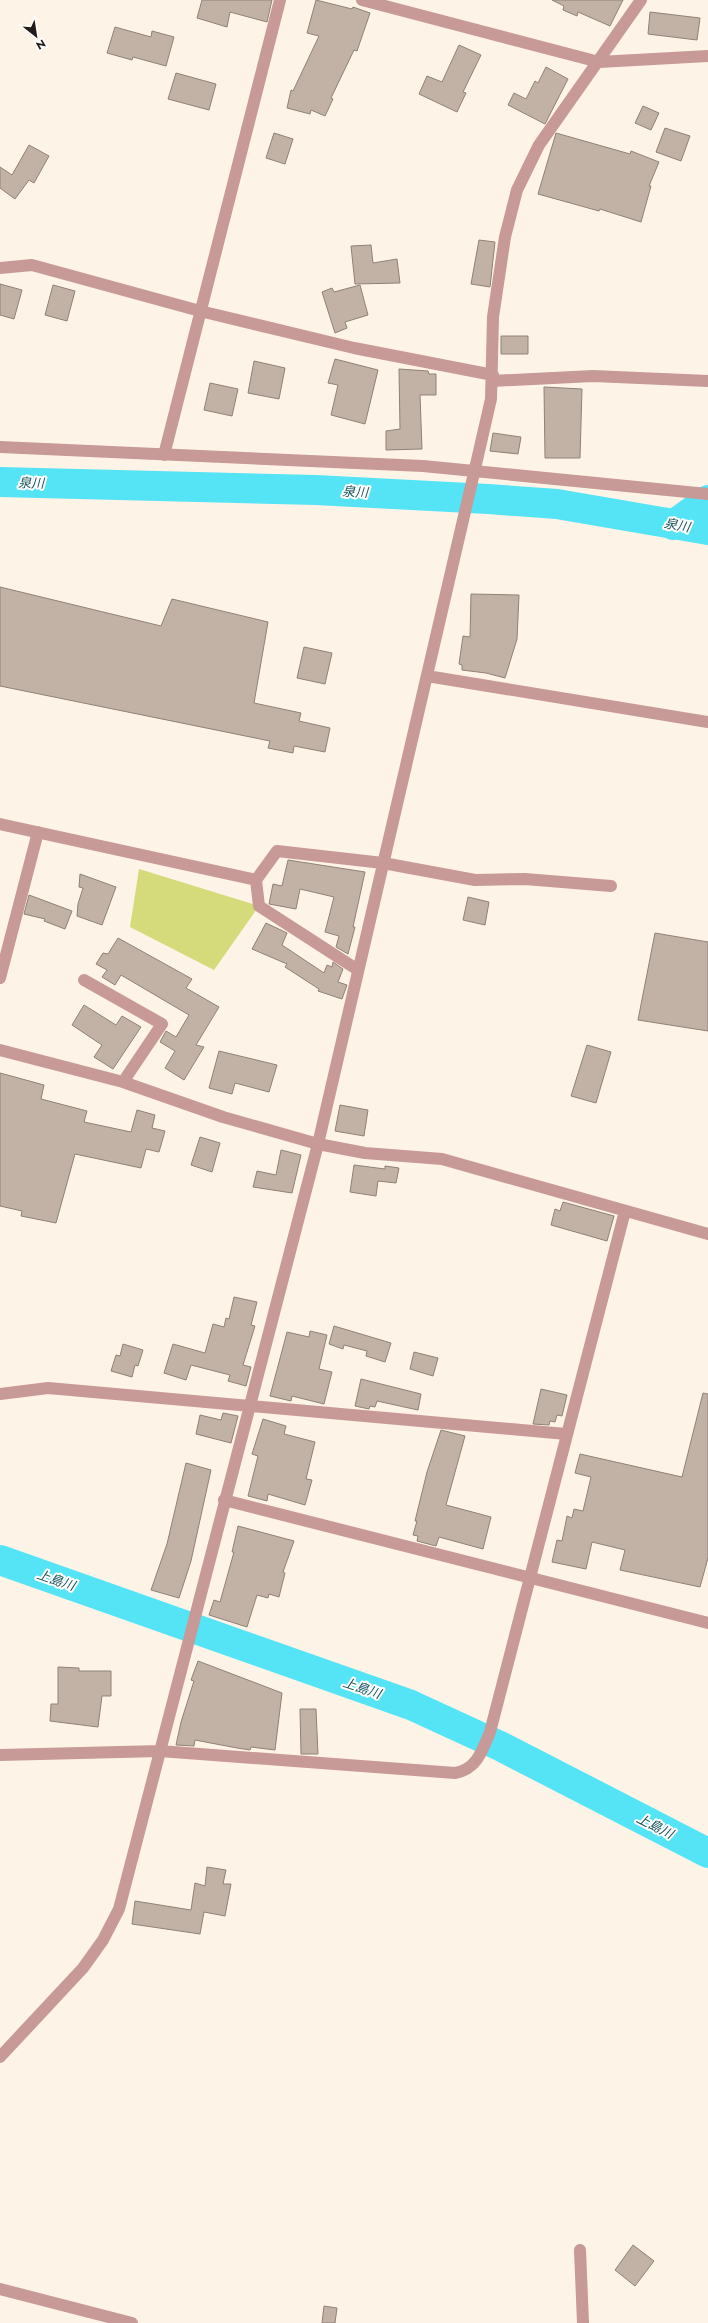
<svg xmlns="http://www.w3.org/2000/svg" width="708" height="2323" font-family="Jost,'Noto Sans JP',sans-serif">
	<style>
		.green { fill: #d5da7a }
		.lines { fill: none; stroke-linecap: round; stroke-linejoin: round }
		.river { stroke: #54e4f5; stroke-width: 30 }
		.building { fill: #c2b2a6; stroke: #908176 }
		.minor { stroke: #c79997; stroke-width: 12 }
		.labels { text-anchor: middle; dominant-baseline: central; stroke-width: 4; stroke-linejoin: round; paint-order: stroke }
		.water-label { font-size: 13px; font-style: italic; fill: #16535a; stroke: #fff }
	</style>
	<rect width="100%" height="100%" fill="#fef3e7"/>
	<path class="green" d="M139,869L259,906L214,970L130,927Z"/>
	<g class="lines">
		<path class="river" d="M0,482L316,490L488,499L557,504L708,530
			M673,525L708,500
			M0,1560L411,1705L500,1746L708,1853"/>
	</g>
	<path class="building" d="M202,0H272L267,22L230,12L227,27L197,18Z
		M316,0L352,9L353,7L370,13L357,51L354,50L331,98L333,99L325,116L311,110L310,114L287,108L291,90L293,91L319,36L307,33Z
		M552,0H623L610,26L578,12L577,16L563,10L564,6Z
		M650,12L700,18L697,40L648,34Z
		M115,27L151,37L152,31L174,37L166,66L133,57L132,60L107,53Z
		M459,45L481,55L463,92L466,93L457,112L419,94L427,76L442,82Z
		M546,67L568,79L545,124L508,105L514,93L526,99L535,81L538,83Z
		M176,73L216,84L209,110L168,99Z
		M643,106L659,113L651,130L635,123Z
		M665,128L690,136L681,161L656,152Z
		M274,133L293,139L285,164L266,158Z
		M556,133L630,154L631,151L659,162L649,186H651L641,222L600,209L599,211L538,194Z
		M29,145L49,156L34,183L29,180L15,199L0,188V167L12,175Z
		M479,240L495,242L490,287L471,284Z
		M371,245L373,263L397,259L400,283L355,284L351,246Z
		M0,284L22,290L14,319L0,315Z
		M53,285L75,291L67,321L45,315Z
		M360,285L368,315L345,322L347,328L335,333L322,292L332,288L334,292Z
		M501,336H528V354H501Z
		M335,359L378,370L365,424L331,415L338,385L328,383Z
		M254,361L285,368L279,399L248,393Z
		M399,369L428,371L429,374H436V395H420L422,449L386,450V431L400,429Z
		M210,383L238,389L232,416L204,410Z
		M544,387L582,389L580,458H545Z
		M493,433L521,437L518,454L490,451Z
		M0,587L161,626L172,599L268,622L254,703L301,713L299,721L330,728L325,752L294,746L293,753L268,748L270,741L0,686Z
		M471,594L519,595L517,639L505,678L486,673L462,670V665L459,664L463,636L470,637Z
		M304,647L332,653L325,684L297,678Z
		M288,860L365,872L353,927H355L348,954L336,947L339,936L325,932L334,897L300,889L296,909L269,904L273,884L282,886Z
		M80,874L116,887L102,925L77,916L78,904L83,888L79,887Z
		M29,895L72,911L65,929L44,921L45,919L24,914Z
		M468,897L489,902L485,925L463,920Z
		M266,923L287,933L282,945L324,973L327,965L332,967L333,962L343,969L338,982L347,985L342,999L318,991L319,989L285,967L287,964L252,949Z
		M655,933L708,942V1031L638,1020Z
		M118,938L192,979L186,988L219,1007L196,1045L204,1047L184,1080L165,1068L175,1051L160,1042L166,1031L176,1037L189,1015L121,975L115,985L102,977L107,970L96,964L103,953L108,954Z
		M84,1005L116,1025L122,1016L141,1027L113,1069L94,1057L102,1045L72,1025Z
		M587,1045L611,1052L596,1103L571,1096Z
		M219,1051L277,1065L269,1092L235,1083L232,1094L209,1088Z
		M0,1073L44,1085L41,1099L87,1111L84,1122L131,1132L137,1110L155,1115L152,1128L165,1131L159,1152L146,1149L141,1168L75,1154L56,1223L21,1216L22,1211L0,1206Z
		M340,1105L368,1110L364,1136L335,1131Z
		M200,1137L220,1143L212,1172L191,1165Z
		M281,1150L301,1155L292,1193L253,1187L257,1171L276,1175Z
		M354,1165L385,1169V1166L399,1168L396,1183L378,1181L376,1196L350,1192Z
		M563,1202L614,1216L607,1241L551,1225L555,1209L560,1211Z
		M234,1297L257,1302L251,1325L255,1326L243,1365L251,1367L246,1386L228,1381L230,1375L191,1365L186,1380L164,1373L173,1344L205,1353L213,1324L224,1327L226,1318L229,1319Z
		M334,1326L391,1343L385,1362L366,1356L367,1351L344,1345L343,1349L329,1344Z
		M310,1331L327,1335L319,1369L332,1372L324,1404L292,1396L291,1401L270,1396L287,1332L309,1337Z
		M123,1344L143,1350L138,1366L135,1365L132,1377L111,1371L116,1355L120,1356Z
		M414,1352L438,1358L433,1376L410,1369Z
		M361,1379L421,1394L418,1410L377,1401L375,1407L370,1406L369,1409L355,1406Z
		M541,1389L567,1395L562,1416L557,1415L555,1422L550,1421L549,1425L533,1424Z
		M703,1393L708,1394V1558L700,1587L620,1570L625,1550L592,1542L586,1569L552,1562L557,1540L562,1541L567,1516L572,1518L574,1509L583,1511L591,1477L575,1473L580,1454L682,1477Z
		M223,1413L238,1416L231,1443L196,1434L200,1415L221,1420Z
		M263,1419L286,1426L284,1434L315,1442L306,1479L312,1480L305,1505L268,1494L267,1501L248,1496L258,1456L252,1454Z
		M441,1430L465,1436L446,1505L491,1517L483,1549L439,1537L436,1546L417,1541L418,1536L413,1535L417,1521H415L427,1472Z
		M186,1463L211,1470L191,1561L179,1598L151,1590L167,1544Z
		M238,1526L294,1541L283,1572L285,1573L279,1597L269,1594L268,1598L257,1595L247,1627L209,1615L214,1600L220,1602L234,1552H232Z
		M198,1661L282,1693L275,1750L251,1747L250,1750L237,1748L195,1740L194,1746L176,1745L181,1722L194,1681L191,1680Z
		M58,1667L79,1668V1671H111V1696H102L98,1727L50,1721L51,1704H58Z
		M300,1709H316L318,1754H301Z
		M207,1867L226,1870L223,1884H231L225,1916L204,1912L200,1934L132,1924L135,1901L191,1910L195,1883L205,1886Z
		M633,2245L654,2261L635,2286L615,2270Z
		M324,2306L337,2308L335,2323H322Z"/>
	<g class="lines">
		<path class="minor" d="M362,0L599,62L708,56
			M0,268L32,265L200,311L354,348L493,375
			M492,381L593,376L708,381
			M0,447L423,466L708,494
			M164,455L280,0
			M427,676L708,722
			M0,824L256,880L277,851L383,863L475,880L525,879L611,886
			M256,880L259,906L358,970
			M0,978L38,832
			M84,980L162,1024L123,1082
			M0,1050L123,1082L223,1117L318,1144L365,1153L442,1159L708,1234
			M0,1394L48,1388L566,1434
			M224,1500L708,1623
			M0,1755L160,1751L455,1773C477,1769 482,1751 490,1732L625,1211
			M0,2057L83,1968L103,1940L119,1909L318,1144L474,473L491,399L493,317L505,237L517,190L539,145L641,0
			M580,2250L583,2323
			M0,2289L132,2323"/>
	</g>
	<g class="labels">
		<g class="water-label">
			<text transform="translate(31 483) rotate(1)">泉川</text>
			<text transform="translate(355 492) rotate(3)">泉川</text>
			<text transform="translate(677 525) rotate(10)">泉川</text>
			<text transform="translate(56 1580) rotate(19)">上島川</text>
			<text transform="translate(362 1688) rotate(19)">上島川</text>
			<text transform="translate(655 1826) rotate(27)">上島川</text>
		</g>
	</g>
	<g transform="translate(36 36) rotate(150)" stroke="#ffffff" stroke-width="3" paint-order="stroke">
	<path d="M0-3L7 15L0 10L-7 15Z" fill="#211c17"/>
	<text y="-6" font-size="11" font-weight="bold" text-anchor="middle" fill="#211c17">N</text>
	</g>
</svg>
